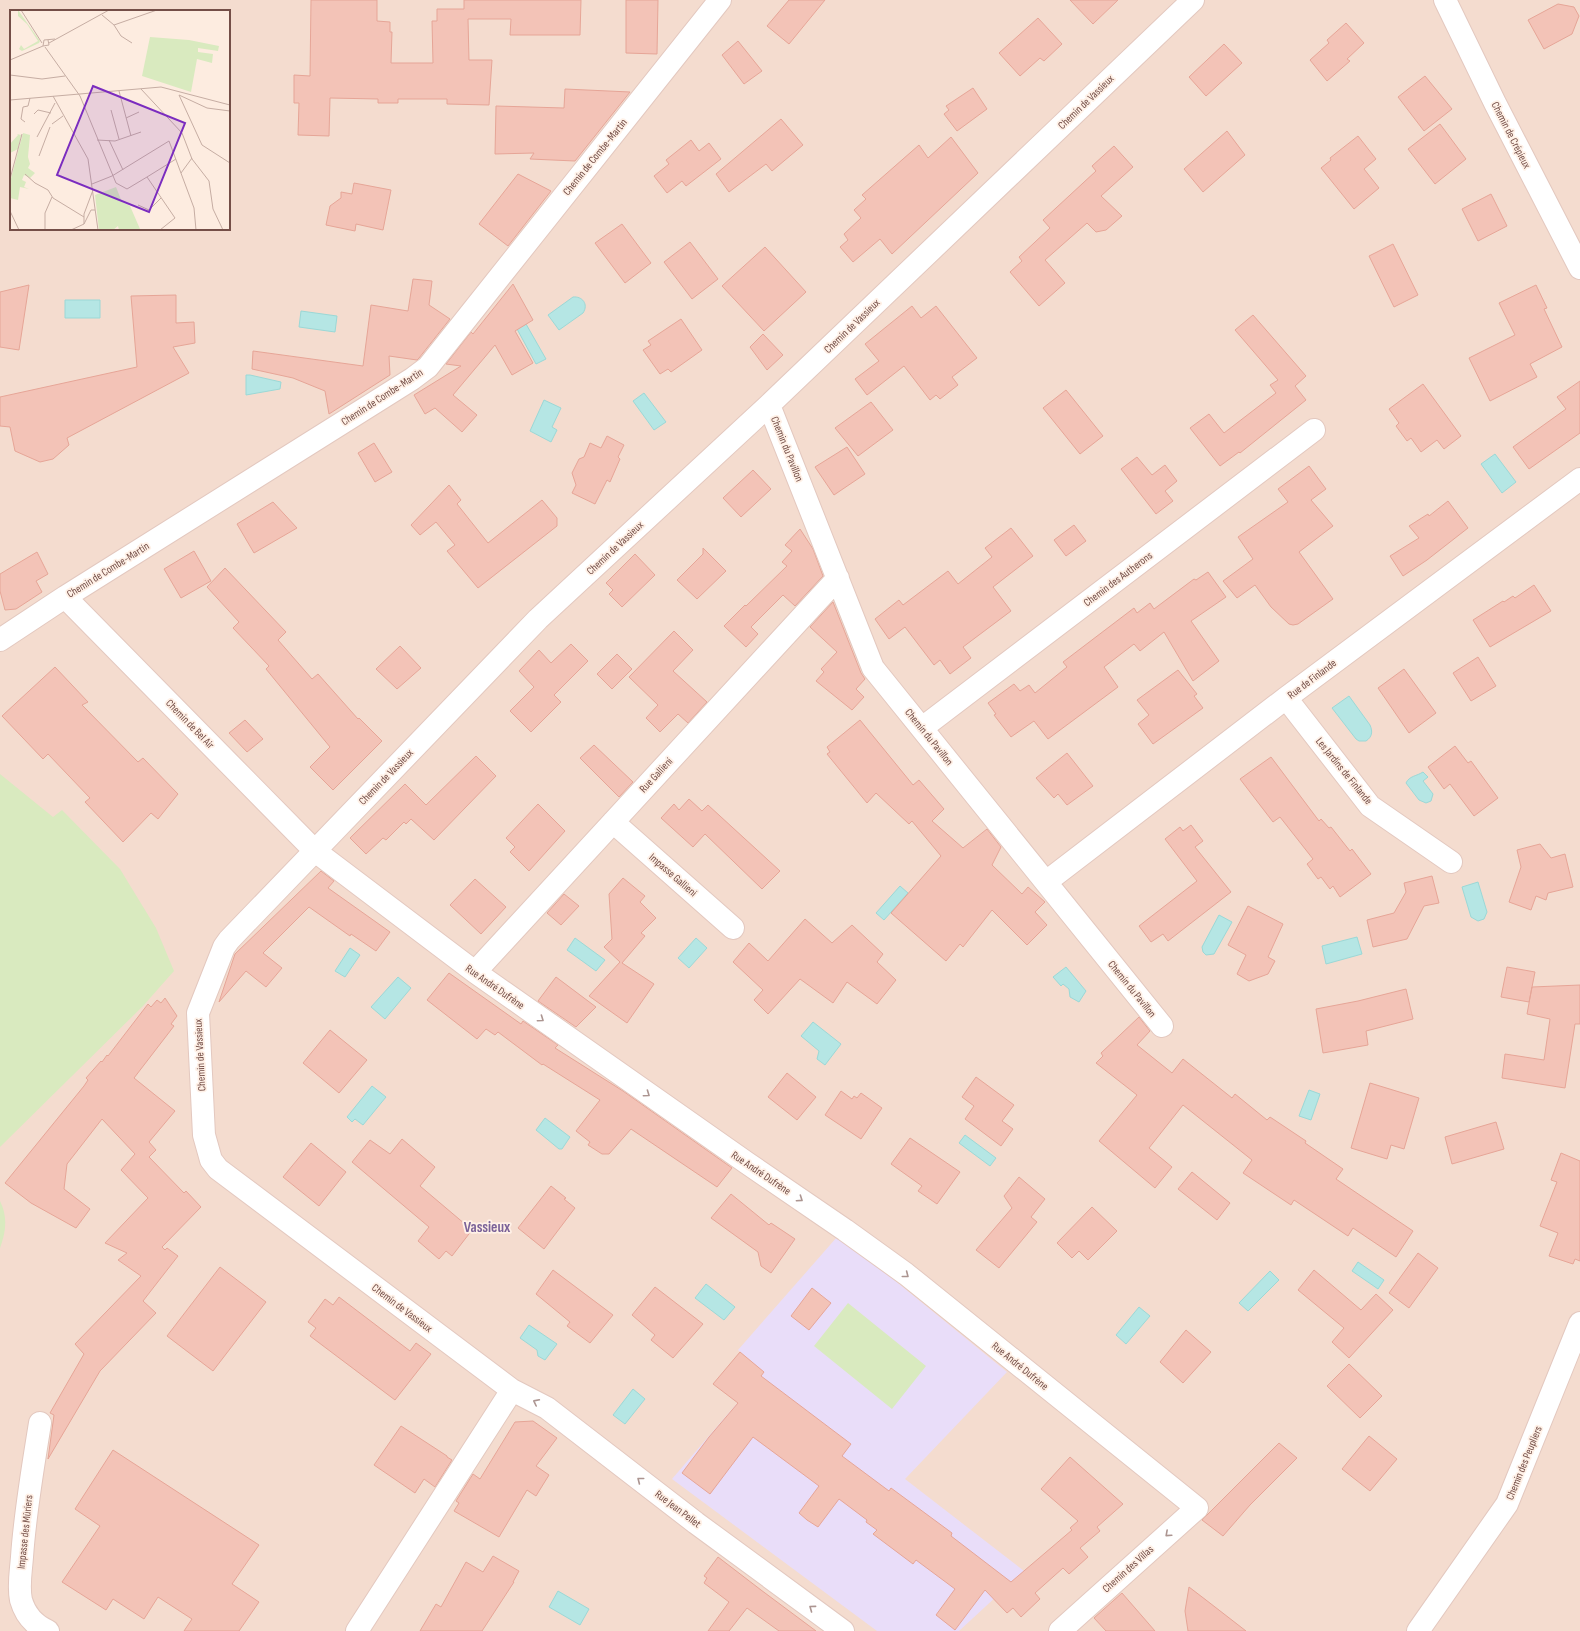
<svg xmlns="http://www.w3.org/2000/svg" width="1580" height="1631" font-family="'Sofia Sans Condensed',sans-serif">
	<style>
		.residential { fill: #f4dccf; fill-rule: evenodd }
		.education { fill: #e9ddf9 }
		.green { fill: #d9eabf }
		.water { fill: #b5e6e4; stroke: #9bd8d6 }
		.building { fill: #f3c3b7; stroke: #e6a597 }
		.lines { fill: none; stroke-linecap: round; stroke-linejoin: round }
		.minor-casing { stroke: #e3c8bf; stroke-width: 24 }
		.tertiary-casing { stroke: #e3c8bf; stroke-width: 24 }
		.minor { stroke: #fff; stroke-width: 22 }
		.tertiary { stroke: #fff; stroke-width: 22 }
		.oneway { stroke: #ac9591 }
		.labels { text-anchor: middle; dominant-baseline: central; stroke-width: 3.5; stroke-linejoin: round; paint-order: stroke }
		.street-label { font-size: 11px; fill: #744e47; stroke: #fff1e7 }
		.district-label { font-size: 15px; font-weight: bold; fill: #7b6298; stroke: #fff1e7 }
		.inset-road { fill: none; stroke: #c6ada3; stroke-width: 1 }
		.view { fill: #7b2cbf; fill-opacity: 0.15; stroke: #7b2cbf; stroke-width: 2 }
		.inset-edge { fill: none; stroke: #744e47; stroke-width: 2 }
	</style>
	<rect width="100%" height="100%" fill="#fdece0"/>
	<path class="residential" d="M0,0H1580V1631H0ZM11,11H229V229H11Z"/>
	<path class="education" d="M837,1237L882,1270L1007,1372L905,1479L1024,1571L959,1631H877L672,1479L764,1372L738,1350Z"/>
	<path class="green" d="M0,774L53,817L62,810L120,869L156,928L174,971L143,1006L0,1147Z
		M0,1201C8,1217 6,1232 0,1248Z
		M848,1303L926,1366L892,1409L814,1346Z"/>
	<path class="water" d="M573,297C582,296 589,304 583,313L559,330L548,315Z
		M65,300H100V318H65Z
		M301,311L337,316L335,332L299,327Z
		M526,324L546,359L536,364L517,329Z
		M246,375H250L281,382L280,389L246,395Z
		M644,393L666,422L654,430L633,401Z
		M544,400L561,408L552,427L557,430L551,442L530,431Z
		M1495,454L1516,482L1502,493L1481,464Z
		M1349,696L1370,725C1373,732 1372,737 1366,741H1359L1356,739L1332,708Z
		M1423,772L1428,777L1423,781L1433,794L1431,801L1426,803L1419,800L1406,783C1409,776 1417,776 1423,772Z
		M1478,882L1487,912L1484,919L1478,921L1471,917L1462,887Z
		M900,886L908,893L884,920L876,913Z
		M1219,915L1232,922L1214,954L1206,955L1203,952L1202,947Z
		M1357,937L1362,954L1326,964L1322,946Z
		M575,938L605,960L596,971L567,950Z
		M696,938L707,948L689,968L678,958Z
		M350,948L360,955L345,977L335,971Z
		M1066,967L1086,991L1079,1002L1070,997L1069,989L1063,984L1061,986L1053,977Z
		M398,977L411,988L385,1019L371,1007Z
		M813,1022L841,1044L825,1065L817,1059L819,1051L801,1036Z
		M372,1086L386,1097L363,1125L355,1119L352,1122L347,1117Z
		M1309,1090L1320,1094L1311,1120L1299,1116Z
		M545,1118L570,1137L562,1149H559L536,1130Z
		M965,1135L996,1158L990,1166L959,1143Z
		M1358,1262L1384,1280L1378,1289L1352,1271Z
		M1270,1271L1279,1280L1248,1311L1239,1303Z
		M706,1284L735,1307L724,1320L695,1298Z
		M1139,1307L1150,1316L1126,1344L1116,1335Z
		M529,1325L557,1344L545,1360L538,1356L537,1350L520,1338Z
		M633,1389L645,1399L625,1424L613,1415Z
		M558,1591L589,1609L580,1625L549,1607Z"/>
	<path class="building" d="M311,0H377V21L390,22V32H392L391,63H433L432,21H437V9H464V0H581L580,35H510L511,19H468L469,60H492L489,105L447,104V99H398V103H378V99L330,98L329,136L298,135L299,103H294V75L310,76Z
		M626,0H658L657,54L626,53Z
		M789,0H825L789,44L767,26Z
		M1070,0H1118L1093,24Z
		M1558,4L1574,7L1579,16L1572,34L1544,49L1528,20Z
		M1038,18L1062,44L1044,61L1040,58L1020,76L999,53Z
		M1346,23L1364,43L1347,59L1350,61L1327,81L1310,60L1329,43L1327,40Z
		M738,41L762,71L744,84L722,55Z
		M1224,44L1242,63L1206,96L1189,77Z
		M1425,76L1452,109L1424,131L1398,97Z
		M973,88L987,109L957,131L944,114L949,110L946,106Z
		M565,89L630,92L575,161L530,159L534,153L495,154L496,106L564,108Z
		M781,119L803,145L772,171L766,164L729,192L716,174Z
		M1440,124L1466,159L1435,184L1408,149Z
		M1227,131L1245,155L1203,192L1184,169Z
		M1358,136L1376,159L1364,169L1379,188L1354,209L1321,168L1331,160L1330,158Z
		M951,137L978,173L892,254L880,239L853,262L840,247L848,240L844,234L861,218L854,210L866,199L862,195L919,145L928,158Z
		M691,140L699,151L709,143L721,159L686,186L682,181L667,193L654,176L669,164L666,160Z
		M1114,146L1133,167L1101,196L1122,216L1106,230L1096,232L1087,223L1045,260L1065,283L1039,306L1010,272L1022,261L1019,257L1050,228L1043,220L1096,171L1092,166Z
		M518,174L551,191L508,246L479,224Z
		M354,183L391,190L383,230L356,224L355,231L326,225L330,206L341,198V192L352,194Z
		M1491,194L1507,226L1478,241L1462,209Z
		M622,224L651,263L625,283L595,243Z
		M690,242L718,279L692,299L664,262Z
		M1393,244L1418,295L1394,307L1369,256Z
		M765,247L806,292L764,331L722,286Z
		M413,279L432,281L429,305L450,319L419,358L417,360L389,356L390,375L329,414L325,391L293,378L252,369L253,351L363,366L371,305L408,311Z
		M513,284L533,320L515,331L533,363L512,375L495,345L453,395L477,415L462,432L435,408L425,414L414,395L461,366L446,364L471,332L473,334Z
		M29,285L19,350L0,347V292Z
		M1536,285L1547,308L1544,309L1562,347L1530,364L1537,377L1490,401L1469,358L1515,335L1499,303Z
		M176,295V323L194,322L195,343L173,347L189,373L67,438L69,445L53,459L40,462L15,451L10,427L0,426V397L137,367L131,296Z
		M912,306L921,318L936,306L977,358L952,377L958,385L940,399L936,395L930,400L904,366L867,395L855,379L879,361L865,344Z
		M1253,315L1306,376L1295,386L1306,400L1240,453L1239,452L1220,466L1190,428L1209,414L1224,433L1276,393L1270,385L1278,380L1235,330Z
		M681,319L702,350L671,372L668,369L660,374L643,350L651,345L648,341Z
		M763,334L783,355L767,370L750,347Z
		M1580,381V433L1529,469L1513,447L1566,409L1557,397Z
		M1423,384L1461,436L1444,449L1437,440L1421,452L1411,438L1407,441L1396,426L1399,423L1389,409Z
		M1066,390L1103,436L1080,454L1043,408Z
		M871,402L893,430L858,456L835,428Z
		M607,436L624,445L618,457L620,459L610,482L607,480L595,504L572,493L576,485L572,473L579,459L584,457L590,443L601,448Z
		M374,443L392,472L375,482L358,453Z
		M847,447L865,474L834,495L815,467Z
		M1137,457L1152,475L1165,465L1177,481L1165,491L1173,501L1156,514L1121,469Z
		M1309,466L1326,489L1311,500L1333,526L1299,552L1333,599L1298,624L1293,625L1289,624L1271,607L1255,585L1237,598L1223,581L1253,559L1238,537L1288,502L1278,489Z
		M753,470L771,489L741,517L723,498Z
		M449,485L461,500L457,504L488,543L542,500L557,518V526L478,588L447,551L455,545L436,522L420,535L411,525Z
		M1448,501L1468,528L1427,560L1403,576L1390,556L1419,538L1409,526L1428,514L1429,516Z
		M273,502L297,528L254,553L237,524Z
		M1074,525L1086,541L1066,556L1054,540Z
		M1011,528L1033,556L993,587L1011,611L963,647L971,658L950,674L940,660L934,665L905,627L889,639L875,619L899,600L903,605L948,571L958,584L992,557L985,548Z
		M800,529L813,549L823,576L795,606L783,595L751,627L758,634L746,647L724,626L745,605L746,606L787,566L782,562L792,551L785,545Z
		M703,548L726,571L697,599L677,580L703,554Z
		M194,551L211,581L181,598L164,569Z
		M37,552L48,574L36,581L42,592L16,609L5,610L0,591V574Z
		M635,554L655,575L622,607L609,594L613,590L606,583Z
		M225,568L286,632L278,640L312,679L318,674L358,719L359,718L382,741L333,790L310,767L330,747L266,669L269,666L233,628L239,622L207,587Z
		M1208,572L1226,597L1191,621L1219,661L1193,681L1164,632L1140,651L1134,644L1104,667L1118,687L1048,739L1034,721L1011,737L994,715L996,714L988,703L1014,684L1020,691L1029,685L1035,693L1067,667L1063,662L1134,608L1137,613L1150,603L1154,609L1194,579L1196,580Z
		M1534,585L1551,611L1490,647L1473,620L1503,601L1504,602L1513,596L1515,598Z
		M833,602L861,673L865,679L856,689L864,697L852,710L816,681L824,672L821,669L837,652L810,627Z
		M674,631L693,650L673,671L707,702L688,723L678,714L660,732L646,718L658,705L629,677Z
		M571,644L588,661L554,695L561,702L531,732L510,711L534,687L519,671L539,650L551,663Z
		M400,646L421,668L397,689L376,669Z
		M617,654L632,669L612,689L597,674Z
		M1478,657L1496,686L1471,701L1453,673Z
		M55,667L88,702L82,705L138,762L143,758L178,794L158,819L151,813L123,842L85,802L90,798L48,754L43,759L2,716Z
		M1404,669L1436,713L1409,733L1378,688Z
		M1178,670L1197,694L1194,696L1203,708L1153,744L1138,724L1149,715L1137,700Z
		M245,720L263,739L247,752L229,733Z
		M860,720L913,785L919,780L944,809L932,821L963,848L987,829L1001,847L992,865L1022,894L1028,887L1045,902L1035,912L1047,925L1027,945L992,910L963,947L960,944L946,961L891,913L941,856L912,821L909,824L876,793L867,803L827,754L830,752L827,747Z
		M594,745L633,782L619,797L580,758Z
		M1455,746L1468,763L1471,761L1498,798L1474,816L1450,784L1444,789L1428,767Z
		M1067,753L1093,786L1067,805L1058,794L1054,798L1036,778Z
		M476,756L496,776L434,840L411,819L406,824L404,822L386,840L383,838L366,854L350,838L405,784L426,805Z
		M1271,757L1319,821L1321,819L1329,828L1331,827L1350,851L1352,849L1371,874L1340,897L1333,886L1330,889L1321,877L1318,879L1307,864L1313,859L1280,817L1273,822L1240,779Z
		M689,799L702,811L708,805L780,871L762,889L705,834L693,847L661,818L674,804L679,810Z
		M538,804L565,831L529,871L510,852L515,847L506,838Z
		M1191,825L1203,841L1195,847L1231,892L1168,941L1163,934L1151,942L1139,926L1197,881L1165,839L1180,827L1183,831Z
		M1540,844L1551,858L1565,854L1573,887L1548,893L1546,900L1536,896L1531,910L1509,902L1521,867L1517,850Z
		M321,871L334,881L328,888L390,932L376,951L351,934L350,936L309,907L263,953L282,968L266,987L246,971L219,1002L235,954Z
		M1432,876L1439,903L1424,906L1407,939L1373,947L1367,920L1394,913L1406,892L1404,883Z
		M623,878L645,896L640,902L656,918L641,933L645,936L622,963L654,984L627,1023L589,996L620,962L604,947L612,939L609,894Z
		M475,879L506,907L481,934L450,905Z
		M564,894L579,906L561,925L547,913Z
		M1248,906L1283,924L1268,957L1275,961L1268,974L1249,981L1237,974L1246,955L1228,945Z
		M805,919L832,943L852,925L883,954L877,962L896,980L877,1004L847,982L833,1003L800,979L768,1014L754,1000L763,990L733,962L749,943L768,961Z
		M1507,967L1535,972L1529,1002L1501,997Z
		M449,973L521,1024L523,1021L558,1045L555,1048L623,1091L732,1168L717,1187L631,1129L609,1154H602L588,1145L590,1142L576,1131L600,1100L543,1064L542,1065L498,1032L495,1035L486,1029L477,1039L427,1000Z
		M556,977L596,1007L576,1027L538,1001Z
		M1580,985V1024H1575L1565,1088L1502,1078L1505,1054L1544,1060L1550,1019L1527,1014L1532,987Z
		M1406,989L1413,1019L1366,1031L1368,1045L1323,1053L1316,1009L1358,1001Z
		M165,998L177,1016L171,1024L174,1026L134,1078L175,1111L149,1142L156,1150L149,1157L184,1193L186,1191L201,1207L162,1247L165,1250L167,1248L178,1256L143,1301L156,1313L100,1371L48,1459L54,1415L50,1413L84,1354L75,1344L141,1276L118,1260L127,1253L105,1243L148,1198L121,1170L135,1154L102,1119L67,1164L64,1189L90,1209L76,1228L31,1203L5,1183L84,1086L88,1080L86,1078L101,1061L102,1062L107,1055L108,1056L148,1004L151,1007L157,1000L161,1003Z
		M1139,1017L1150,1031L1137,1045L1172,1073L1183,1059L1232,1098L1235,1094L1267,1120L1270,1117L1306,1141L1305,1143L1343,1169L1336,1179L1413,1231L1396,1257L1353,1228L1348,1236L1294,1200L1291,1205L1243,1173L1252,1160L1183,1105L1149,1148L1172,1167L1155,1188L1099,1141L1137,1095L1096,1063L1103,1056L1101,1053Z
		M330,1030L367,1060L339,1093L303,1063Z
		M787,1073L816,1097L797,1120L768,1097Z
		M976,1077L1014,1105L1002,1121L1013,1129L1001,1146L965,1119L974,1106L962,1097Z
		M1370,1083L1419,1098L1404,1149L1391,1145L1387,1159L1351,1148Z
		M841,1091L852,1099L854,1096L857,1098L861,1093L882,1108L861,1139L825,1115Z
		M1496,1122L1504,1149L1452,1164L1445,1137Z
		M910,1138L960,1172L937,1204L918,1191L922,1186L891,1164Z
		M402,1139L435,1167L420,1186L472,1230L452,1256L446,1251L439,1259L418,1241L429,1227L352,1162L370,1140L390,1154Z
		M311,1143L346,1172L319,1206L283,1177Z
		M1561,1153L1580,1161V1261L1575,1259L1573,1264L1549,1256L1558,1233L1540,1226L1557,1182L1551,1180Z
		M1192,1172L1230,1203L1217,1220L1178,1189Z
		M1019,1177L1045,1199L1031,1217L1037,1222L999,1268L976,1250L1012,1208L1004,1196Z
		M551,1186L566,1198L564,1199L575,1208L544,1249L518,1228Z
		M731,1194L769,1225L771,1223L795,1239L771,1273L761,1266L758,1252L711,1218Z
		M1092,1207L1117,1231L1088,1260L1079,1251L1072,1258L1057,1243Z
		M1418,1253L1438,1268L1409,1308L1389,1293Z
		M220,1267L266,1302L213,1371L167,1336Z
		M553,1270L613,1315L590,1343L567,1326L570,1322L536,1294Z
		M1314,1270L1361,1310L1376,1294L1393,1310L1349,1358L1332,1342L1344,1328L1298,1290Z
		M655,1287L703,1324L673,1358L651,1340L655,1335L632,1315Z
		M812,1288L831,1303L809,1330L791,1316Z
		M339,1297L410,1351L416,1343L431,1354L395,1400L310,1336L316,1328L308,1322L325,1299L333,1305Z
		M1186,1330L1211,1352L1183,1383L1160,1362Z
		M740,1352L764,1372L761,1376L851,1444L842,1456L889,1491L891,1488L952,1533L951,1536L1011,1582L1072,1530L1070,1528L1078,1521L1041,1489L1070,1457L1123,1504L1097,1527L1100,1531L1080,1548L1088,1557L1069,1574L1063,1568L1035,1593L1040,1599L1021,1617L1013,1608L1007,1613L985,1590L955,1630L936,1615L955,1589L916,1560L913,1564L873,1534L877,1530L866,1522L867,1520L839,1499L818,1527L807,1520L799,1513L819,1486L753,1437L710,1494L682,1473L709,1437L738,1403L713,1384Z
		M1349,1364L1382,1396L1360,1418L1327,1386Z
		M533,1421L557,1438L536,1466L549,1475L536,1496L527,1490L499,1537L454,1511L459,1503L456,1501L473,1474L480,1479L515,1422Z
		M401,1426L447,1456V1457L452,1460L435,1487L424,1479L415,1493L374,1465Z
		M1369,1436L1397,1459L1370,1491L1342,1469Z
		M1279,1443L1297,1458L1250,1505L1223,1536L1202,1520Z
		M113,1450L259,1545L232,1584L259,1602L239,1631H184L192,1619L158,1597L144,1619L113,1599L106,1610L62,1582L100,1526L75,1509Z
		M493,1556L519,1571L513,1582H514L482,1631H420L436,1604L441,1607L466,1562L483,1572Z
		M718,1557L761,1590L816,1631H779L747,1608L729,1631H708L729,1602L704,1583L707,1578L704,1576Z
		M1189,1587L1206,1600L1246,1631H1188L1185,1611Z
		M1122,1593L1155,1631H1106L1094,1618Z"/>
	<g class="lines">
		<g class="minor-casing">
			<path id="minor" d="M769,405L873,668L1162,1026
				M65,597L315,851L475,972L747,1163L845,1230L906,1274L1197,1508L1060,1631
				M0,640L65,597L412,379L428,367L720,0
				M1286,698L1370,806L1451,862
				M922,728L1314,430
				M613,822L733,928
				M1046,882L1286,698L1580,479
				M475,972L838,578
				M512,1390L547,1408L696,1523L843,1631
				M40,1423C33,1467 25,1512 22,1557C21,1571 18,1586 21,1600C25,1614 34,1625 48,1631
				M357,1631L512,1390L218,1169L211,1160L204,1135L198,1013L224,947L229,940L538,619L769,405L1193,0
				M1418,1631L1507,1504L1580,1323"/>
		</g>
		<g class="tertiary-casing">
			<path id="tertiary" d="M1445,0L1495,103L1580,268"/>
		</g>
		<use href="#minor" class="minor"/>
		<use href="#tertiary" class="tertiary"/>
	</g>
	<defs><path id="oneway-chevron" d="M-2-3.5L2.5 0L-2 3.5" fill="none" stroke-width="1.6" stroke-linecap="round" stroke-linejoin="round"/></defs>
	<g class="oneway">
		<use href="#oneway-chevron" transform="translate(541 1019) rotate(35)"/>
		<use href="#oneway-chevron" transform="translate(647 1094) rotate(35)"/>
		<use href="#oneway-chevron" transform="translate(800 1199) rotate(34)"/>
		<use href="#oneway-chevron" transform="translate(906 1275) rotate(38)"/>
		<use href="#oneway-chevron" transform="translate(536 1402) rotate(-153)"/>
		<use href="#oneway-chevron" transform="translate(640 1480) rotate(-142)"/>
		<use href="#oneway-chevron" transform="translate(1168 1534) rotate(138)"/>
		<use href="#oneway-chevron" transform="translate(812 1608) rotate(-144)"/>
	</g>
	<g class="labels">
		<g class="street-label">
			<text transform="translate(1086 102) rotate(-44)">Chemin de Vassieux</text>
			<text transform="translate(1511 135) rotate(63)">Chemin de Crépieux</text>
			<text transform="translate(595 157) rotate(-51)">Chemin de Combe-Martin</text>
			<text transform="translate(852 326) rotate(-44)">Chemin de Vassieux</text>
			<text transform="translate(382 397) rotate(-33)">Chemin de Combe-Martin</text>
			<text transform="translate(787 449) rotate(68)">Chemin du Pavillon</text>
			<text transform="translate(615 548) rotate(-43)">Chemin de Vassieux</text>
			<text transform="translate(108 570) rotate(-32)">Chemin de Combe-Martin</text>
			<text transform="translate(1118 579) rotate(-37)">Chemin des Autherons</text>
			<text transform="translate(1312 679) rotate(-37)">Rue de Finlande</text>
			<text transform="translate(190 724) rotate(46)">Chemin de Bel Air</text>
			<text transform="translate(929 737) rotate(51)">Chemin du Pavillon</text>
			<text transform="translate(1344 771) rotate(51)">Les Jardins de Finlande</text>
			<text transform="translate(656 775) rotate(-47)">Rue Gallieni</text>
			<text transform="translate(386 777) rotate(-46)">Chemin de Vassieux</text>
			<text transform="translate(673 875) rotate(41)">Impasse Gallieni</text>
			<text transform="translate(495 987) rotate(35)">Rue André Dufrène</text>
			<text transform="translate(1132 989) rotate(51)">Chemin du Pavillon</text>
			<text transform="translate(200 1055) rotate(-93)">Chemin de Vassieux</text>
			<text transform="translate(761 1173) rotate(34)">Rue André Dufrène</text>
			<text transform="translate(402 1308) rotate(37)">Chemin de Vassieux</text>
			<text transform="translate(1020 1366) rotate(39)">Rue André Dufrène</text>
			<text transform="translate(1524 1463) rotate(-68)">Chemin des Peupliers</text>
			<text transform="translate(678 1509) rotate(37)">Rue Jean Pellet</text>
			<text transform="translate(25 1532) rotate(-84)">Impasse des Mûriers</text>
			<text transform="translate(1128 1569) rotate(-42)">Chemin des Villas</text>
		</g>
		<g class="district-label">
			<text x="487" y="1227">Vassieux</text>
		</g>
	</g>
	<g transform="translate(10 10)">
		<rect width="220" height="220" fill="#fdece0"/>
		<path d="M8,0L30,31L29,33L12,41L9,39L11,35L14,39L28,31L17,14L8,6ZM140,27L179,30L209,36L208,41L188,38V42L203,44L202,53L187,49L181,82L132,66ZM13,123L20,125L18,147L20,154L18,158L25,163L20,168L14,165L12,170L16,172L14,177L19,179L10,177L8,190L0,188V172ZM7,124L11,125L8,139L0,143V134L8,125ZM106,177L112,192L120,196L130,219L109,220L108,216L103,220H89L85,185Z" fill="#d9eabf"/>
		<path class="inset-road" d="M11,0L32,33M92,5L104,15L147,0M104,15L111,26L122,33M38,30L39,35L33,36L34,30L45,29M39,33L99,0M35,37L70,86L106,173L117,179L137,167L165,208L150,220M0,50L33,36M0,65L32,69L55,66M131,79L172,123L182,149L199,171L203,199L213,220M109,81L121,126M169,85L192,135L220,153M169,85L197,98L220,101M43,86L78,149L88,220M0,90L151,77L220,95M101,100L109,129M24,104L28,100L41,103M116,108L129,102M15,112L11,109L13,97L18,96L20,88M42,114L53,106M27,127L45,93M87,130L105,131L131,122M99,130L113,160M29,146L40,117M171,163L182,148M15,164L25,173L38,180L43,188L74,207M137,167L166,149M0,169L12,124M82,174L102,166L159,131L184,198L186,220M128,195L139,200L151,188M0,201L9,220M74,214L81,200H85M35,220V203L42,187M61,220L74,214V204L83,180"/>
		<path class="view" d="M83,76L175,113L139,202L47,165Z"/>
		<rect width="220" height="220" class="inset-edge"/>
	</g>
</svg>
